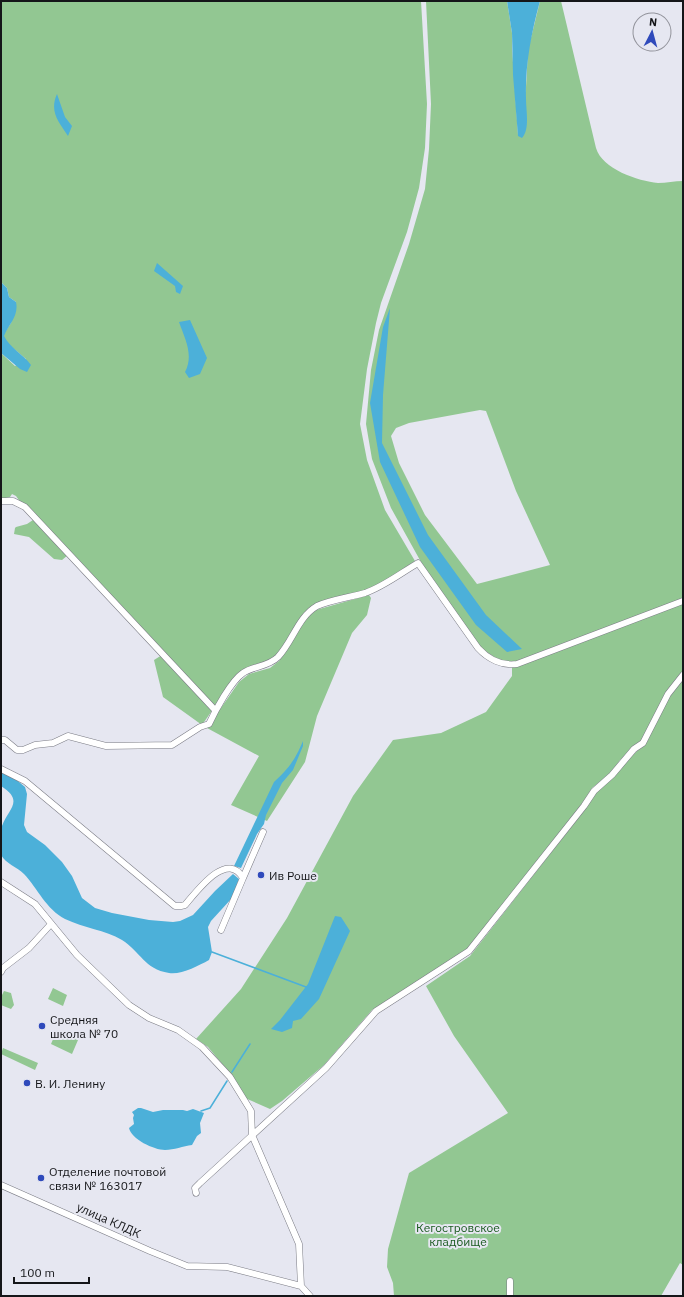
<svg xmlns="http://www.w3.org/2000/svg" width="684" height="1297" font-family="'IBM Plex Sans',sans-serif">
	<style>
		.green { fill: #92c792; fill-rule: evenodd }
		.water { fill: #4cb0d9 }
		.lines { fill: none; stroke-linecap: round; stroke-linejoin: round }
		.stream { stroke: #4cb0d9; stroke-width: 1.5 }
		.minor-casing { stroke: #7b7c85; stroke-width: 7 }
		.minor { stroke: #fff; stroke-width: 6 }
		.poi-dot { fill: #2f4abb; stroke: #e6e7f1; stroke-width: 1.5 }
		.labels { text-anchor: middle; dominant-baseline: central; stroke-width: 4; stroke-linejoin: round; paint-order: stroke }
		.poi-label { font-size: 12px; fill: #151619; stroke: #e6e7f1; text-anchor: start }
		.street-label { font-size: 12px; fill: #151619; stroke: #e6e7f1 }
		.park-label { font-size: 12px; fill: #1a5a20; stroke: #e6e7f1 }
	</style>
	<rect width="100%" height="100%" fill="#e6e7f1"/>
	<path class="green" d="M1,1H421L427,104L425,148L419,188L407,232L381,303L376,323L367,369L360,424L367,460L385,510L415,561L376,587L313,606L277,657L234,679L202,725L163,697L154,660L162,655L68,555L62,560L54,559L29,537L14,534L15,528L16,527L27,524L33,520L16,496L12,494L10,497L1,499V353L15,366L26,359L7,343L3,336L7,329L11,323L16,302L9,297L7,288L1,282Z
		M426,1H507L512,33V48L518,135L526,87L528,50L540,1H561L596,148C602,169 638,181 658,183C666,183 675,181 683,181V599L521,660L512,662L505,661L496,658L479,647L421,562L391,508L372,459L366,424L371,370L379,330L409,244L425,189L429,149L431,104ZM480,410L486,411L516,491L550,565L477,584L425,515L399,463L391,436L396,428L409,423Z
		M369,595L371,598L367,615L352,633L317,716L305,762L267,821L231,805L259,756L207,728L239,682L249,674L270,668L279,661L306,619L316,610Z
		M683,604V673L644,738L620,760L611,773L592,788L581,806L468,949L372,1010L324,1065L282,1101L270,1109L245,1098L233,1077L208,1047L196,1039L241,989L287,918L353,796L393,740L441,733L486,712L512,676V667Z
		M683,677V1265L680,1263L661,1296H394L393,1283L387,1267L388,1249L409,1173L508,1113L454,1036L426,986L470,956L586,808L595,793L636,752L645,744L670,695Z
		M53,988L67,995L63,1006L48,999Z
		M4,991L11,993L14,1005L11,1009L1,1005V997Z
		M57,1030L78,1040L72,1054L51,1044Z
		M3,1048L38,1063L35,1070L1,1054Z"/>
	<path class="water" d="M507,1H540C531,34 525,66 526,99C526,111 530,129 522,138L518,136L513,75L512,33Z
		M57,94L65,117L72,126L68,136C59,122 49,112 57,94Z
		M157,263L183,286L180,294L176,292L175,286L154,271Z
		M1,282L7,288L9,297L16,302C19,316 9,324 4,336C10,348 23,354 31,365L27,372L20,369L1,353Z
		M390,308L383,395L382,443L428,535L486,615L522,649L507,652L476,625L420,547L380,462L370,403L383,327Z
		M190,320L207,358L200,374L189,378L185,372C194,355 185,339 179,322Z
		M303,741V746L293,770L282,783L266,815L264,824L257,834L241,868L234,866L274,782C289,768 295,760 303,741Z
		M1,771L13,777L25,787L27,794L24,825L27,832L45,845L62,862L72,876L82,898L95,908L112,913L149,920L173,922L180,921L193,915L215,891L233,874L239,879L232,898L211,921L208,927L212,952L209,960C198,966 181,975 169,973C144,969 141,952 122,940C105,930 84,928 65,919C46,909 38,889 24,874C17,867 6,864 1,855C1,846 0,834 2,826C8,809 25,801 1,786Z
		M335,916L341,917L350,931L319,999L301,1019L293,1021L292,1028L282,1032L271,1029L280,1020L308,984Z
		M138,1108H141L153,1112L163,1110H183L187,1111L193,1109L204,1113L200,1123L201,1133L197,1136L192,1145C183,1146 174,1150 165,1150C154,1150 131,1139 129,1128L134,1124L133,1118L134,1115L132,1112Z"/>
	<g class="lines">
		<path class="stream" d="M212,952L306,987
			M232,1072L250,1044
			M201,1111L210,1108L227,1081"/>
		<g class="minor-casing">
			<path id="minor" d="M1,501H13L25,507L215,710
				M1,740H5L17,750H23L35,745L53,743L68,736L106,746L172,745L200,727L209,724C215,711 231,681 243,673C253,666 268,667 278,657C293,641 298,617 317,606C330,600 351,597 365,593C383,587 401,573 418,563L478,648C488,659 502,666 517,664L683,601
				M1,769L25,781L175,906H181L185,905C197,891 227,850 243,878L221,930
				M243,878L263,832
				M1,882L35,904L77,955L129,1005L149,1018L178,1030L202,1047L230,1077L251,1111L252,1135L299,1244L301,1286L310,1296
				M1,972L3,968L29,948L51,924
				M1,1185L150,1251L187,1266L227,1267L301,1286
				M196,1193L195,1188L200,1183L326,1068L376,1011L469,951L584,806L594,791L612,775L634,749L643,743L668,694L683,675
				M510,1296V1281"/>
		</g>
		<use href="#minor" class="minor"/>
	</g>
	<g class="poi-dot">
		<circle cx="261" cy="875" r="4"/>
		<circle cx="42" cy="1026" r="4"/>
		<circle cx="27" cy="1083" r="4"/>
		<circle cx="41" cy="1178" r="4"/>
	</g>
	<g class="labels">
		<g class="poi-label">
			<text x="269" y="875">Ив Роше</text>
			<text x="50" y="1019">Средняя<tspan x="50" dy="14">школа № 70</tspan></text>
			<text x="35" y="1083">В. И. Ленину</text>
			<text x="49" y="1171">Отделение почтовой<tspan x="49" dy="14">связи № 163017</tspan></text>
		</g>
		<g class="street-label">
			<text transform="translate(109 1220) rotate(24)">улица КЛДК</text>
		</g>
		<g class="park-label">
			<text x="458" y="1227">Кегостровское<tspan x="458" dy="14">кладбище</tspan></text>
		</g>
	</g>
	<rect width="684" height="1297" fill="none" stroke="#151619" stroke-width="4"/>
	<g transform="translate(652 32) rotate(6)"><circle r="19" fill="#e6e7f1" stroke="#92939b"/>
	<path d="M0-3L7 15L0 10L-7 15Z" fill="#2f4abb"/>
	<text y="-6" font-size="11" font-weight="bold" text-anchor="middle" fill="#151619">N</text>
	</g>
	<path d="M14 1277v6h75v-6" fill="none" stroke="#151619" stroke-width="2"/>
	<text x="20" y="1277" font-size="12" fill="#151619" stroke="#e6e7f1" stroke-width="3" paint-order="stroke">100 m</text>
</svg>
